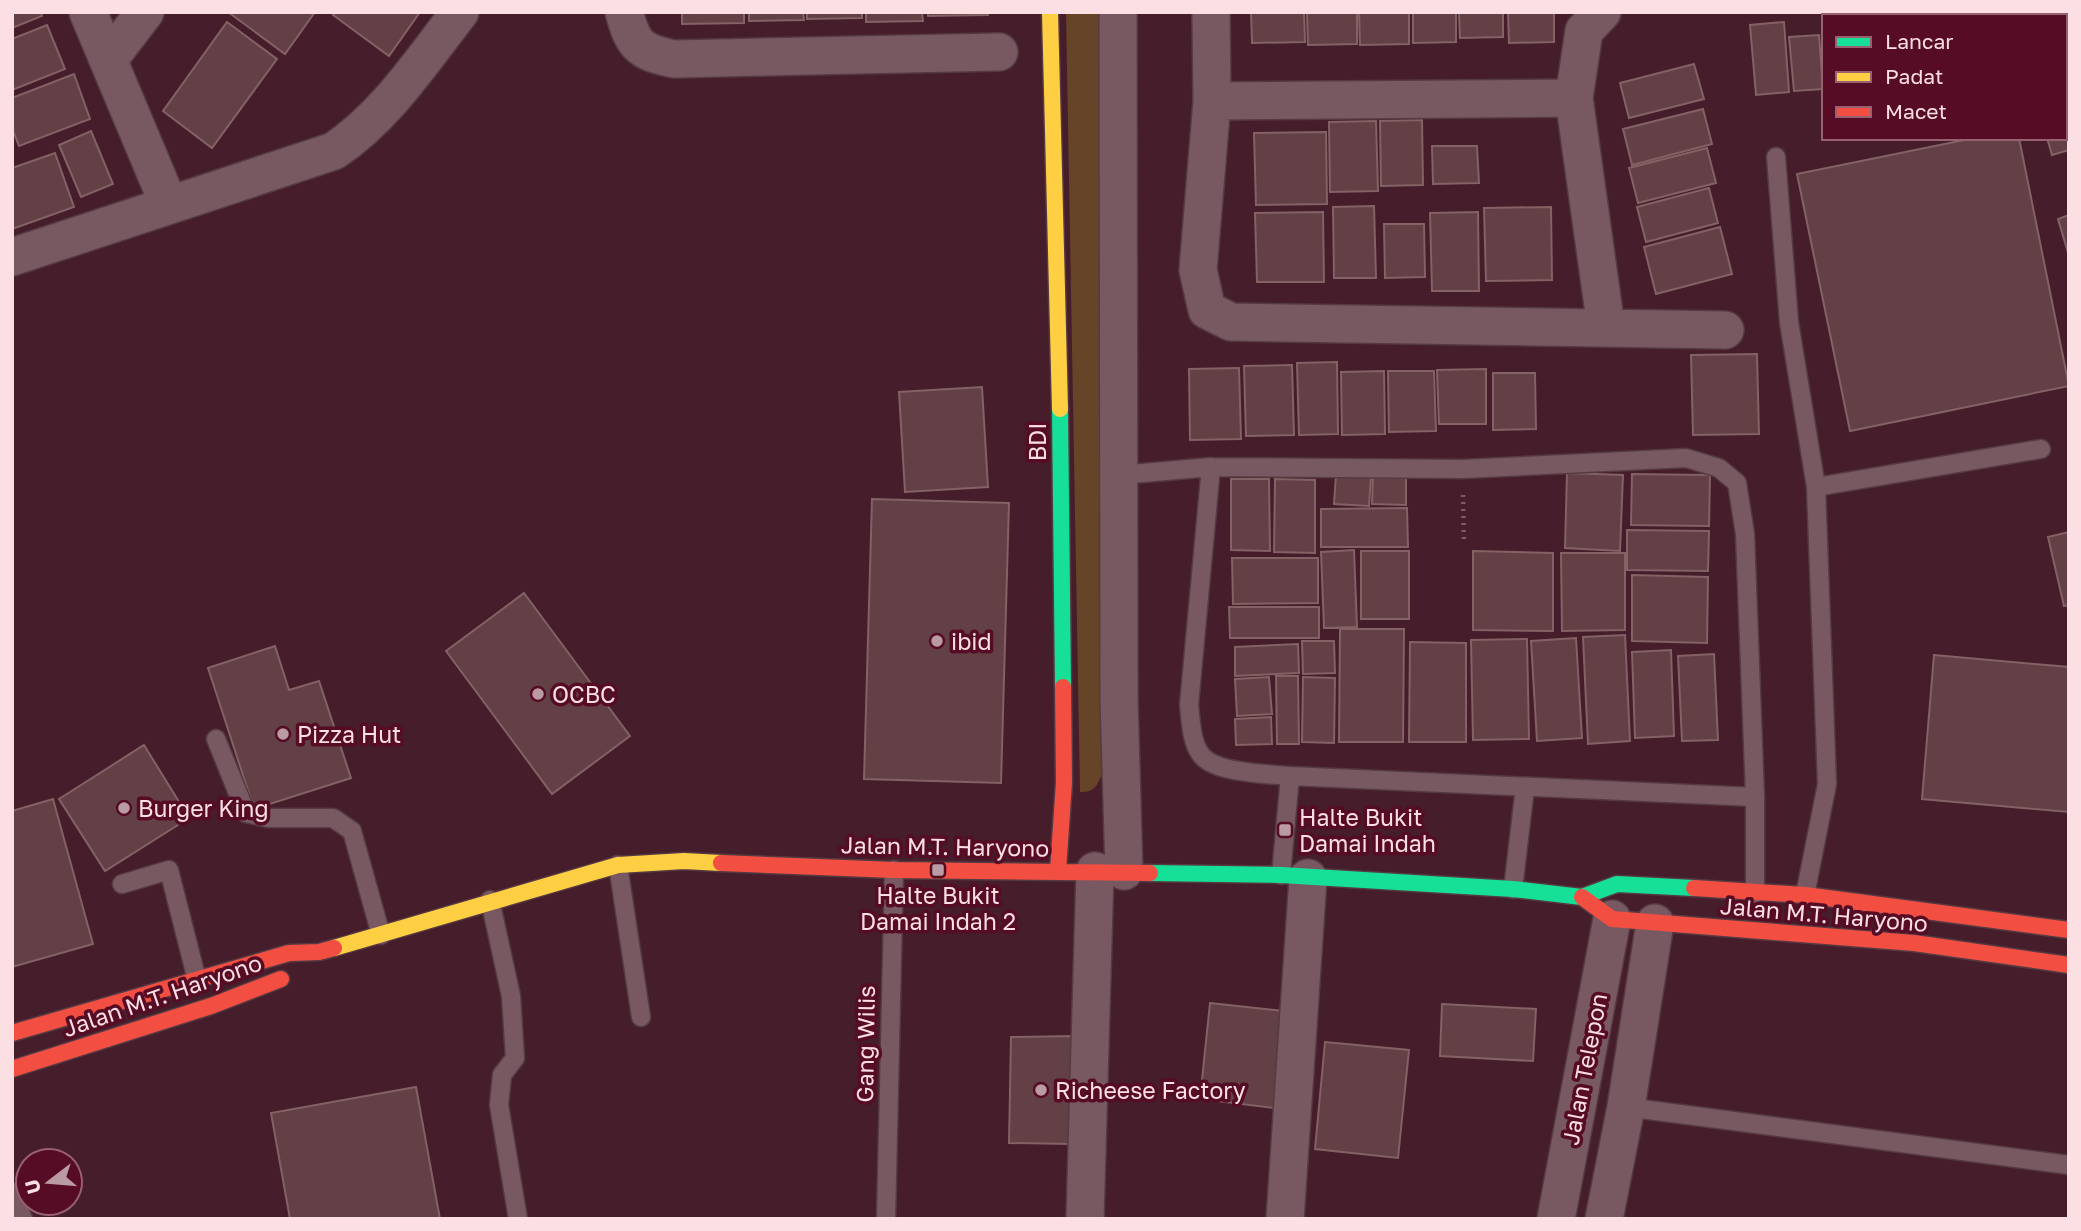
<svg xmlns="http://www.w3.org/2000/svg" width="2081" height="1231" font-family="'Golos Text',sans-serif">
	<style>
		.green { fill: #654428 }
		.building { fill: #624045; stroke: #836165; stroke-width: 2 }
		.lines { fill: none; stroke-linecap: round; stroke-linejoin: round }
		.lane-casing { stroke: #563a42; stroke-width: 21 }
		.street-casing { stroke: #563a42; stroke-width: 40 }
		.fast-casing { stroke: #563a42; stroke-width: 19 }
		.slow-casing { stroke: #563a42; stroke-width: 19 }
		.jam-casing { stroke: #563a42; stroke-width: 19 }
		.path { stroke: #7b5e66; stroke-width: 4.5; stroke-dasharray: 2 5; stroke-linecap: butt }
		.lane { stroke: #785962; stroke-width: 18 }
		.street { stroke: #785962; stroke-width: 37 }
		.fast { stroke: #16e098; stroke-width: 16 }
		.slow { stroke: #ffcf43; stroke-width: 16 }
		.jam { stroke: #f24e42; stroke-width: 16 }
		.poi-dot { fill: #bb9ba3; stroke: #560c25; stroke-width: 2.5 }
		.labels { text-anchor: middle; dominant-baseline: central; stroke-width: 7; stroke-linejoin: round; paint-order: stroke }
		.street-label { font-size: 23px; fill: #fbdfe3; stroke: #560c25 }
		.poi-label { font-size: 23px; fill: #fbdfe3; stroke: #560c25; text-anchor: start }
	</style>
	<rect width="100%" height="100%" fill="#451d2b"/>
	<path class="green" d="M1066,12H1102V774C1097,786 1094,793 1080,792Z"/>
	<path class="building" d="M12,12H41L42,16L12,28Z
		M228,12H315L285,54Z
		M336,12H420L389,56L333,15Z
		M682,12H744V23L682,24Z
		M749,12H803L804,20L749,21Z
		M807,12H862V18L807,19Z
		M866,12H922L923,21L866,22Z
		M928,12H988V15L928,16Z
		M1251,12H1304L1305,42L1252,43Z
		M1307,12H1357V44L1308,45Z
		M1359,12H1409V44L1360,45Z
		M1413,12H1456V42L1413,43Z
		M1459,12H1503V37L1460,38Z
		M1508,12H1554V42L1509,43Z
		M2069,14V77L2065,78V16H2062Z
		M227,22L277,59L212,148L163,111Z
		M1784,22L1789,92L1756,95L1750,25Z
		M47,25L65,69L12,90V39Z
		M1819,35L1823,89L1794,91L1789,37Z
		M1694,64L1704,99L1629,118L1620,83Z
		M74,74L90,119L19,146L12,128V98Z
		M2069,84V150L2052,155L2047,138H2065V85Z
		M1703,109L1712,144L1632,165L1623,129Z
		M1422,120L1423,185L1381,186L1380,121Z
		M1376,121L1378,191L1330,192L1329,122Z
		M91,131L113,184L81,197L59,145Z
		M1326,132L1327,204L1256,205L1254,133Z
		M1974,138H2019L2069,386L1850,431L1797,174Z
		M1432,146H1477L1479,183L1433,184Z
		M1707,148L1716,183L1638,203L1629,168Z
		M55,153L74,207L12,229V168Z
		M1709,188L1718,223L1646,242L1637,207Z
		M1374,206L1376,278H1334L1333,207Z
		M1551,207L1552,280L1486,281L1484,208Z
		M1323,212L1324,282H1257L1255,213Z
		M1478,212L1479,291H1432L1430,213Z
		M2069,215V256L2058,219Z
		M1384,224H1424L1425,277L1385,278Z
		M1720,227L1732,274L1656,294L1644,247Z
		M1757,354L1759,434L1693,435L1691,355Z
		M1337,362L1338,434L1299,435L1297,363Z
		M1292,365L1294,435L1246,436L1244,366Z
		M1239,368L1241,439L1190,440L1189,369Z
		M1486,369V424H1439L1437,370Z
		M1384,371L1385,434L1342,435L1341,372Z
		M1388,371H1434L1436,431L1389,432Z
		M1493,373H1535L1536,429L1493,430Z
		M982,387L988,487L905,492L899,392Z
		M1567,473L1623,475L1620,551L1565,548Z
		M1336,474L1371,476L1369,506L1334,504Z
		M1632,474L1710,475L1709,526L1631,525Z
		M1373,475L1406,476V505L1372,504Z
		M1231,479H1269L1270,551L1231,550Z
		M1275,479L1315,480V553L1274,552Z
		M872,499L1009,503L1001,783L864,779Z
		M1407,508L1408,547H1321V509Z
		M1627,530L1709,531L1708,571L1627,570Z
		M2069,532V605L2064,606L2048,537Z
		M1354,550L1357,627L1324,628L1321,552Z
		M1361,551H1409V619H1361Z
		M1473,551L1553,553V631L1473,630Z
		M1561,553H1625V630L1562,631Z
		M1232,558H1318V603L1233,604Z
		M1632,575L1708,577L1707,643L1632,641Z
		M524,593L630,736L552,794L446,651Z
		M1229,607H1319V638H1230Z
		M1340,629H1404L1403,742H1339Z
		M1625,635L1630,741L1588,744L1583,637Z
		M1576,638L1582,738L1537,741L1531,641Z
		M1527,639L1529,739L1473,740L1471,640Z
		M1302,641H1334L1335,673L1303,674Z
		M1410,642L1466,643V742H1409Z
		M1298,644L1299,673L1235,676V647Z
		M275,646L289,690L319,681L351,778L254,809L208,668Z
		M1671,650L1674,736L1635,738L1632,652Z
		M1714,654L1718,740L1682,741L1678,656Z
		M1934,655L2069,667V812L1922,799Z
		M1276,676H1298L1299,744H1277Z
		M1269,677L1272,714L1237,716L1235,679Z
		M1303,677L1335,678L1334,743L1302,742Z
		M1271,717L1272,744L1236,745L1235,719Z
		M144,745L189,818L105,871L59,799Z
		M53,799L93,944L12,967V811Z
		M1210,1003L1292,1012L1282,1109L1200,1099Z
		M1442,1004L1536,1009L1533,1061L1440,1056Z
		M1073,1036L1069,1144L1009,1143L1011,1037Z
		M1325,1042L1409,1050L1398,1158L1315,1149Z
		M416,1087L440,1219H290L271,1113Z"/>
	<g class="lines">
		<g class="lane-casing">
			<path id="lane" d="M1776,157L1789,322L1816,487L1827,784L1805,895
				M1120,475L1211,467
				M1816,487L2041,449
				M216,739L246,813L268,818H333L352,831L381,935
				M1755,797L1290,776C1268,774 1220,773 1204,758C1191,746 1191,721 1189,705L1211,467L1463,469L1686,458L1719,468L1737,483L1745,534L1755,797V894
				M618,865L641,1017
				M1281,875L1290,776
				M122,884L169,870L197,980
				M1513,889L1525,787
				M490,900L511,996L515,1058L502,1075L499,1105L518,1219
				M1626,1107L2069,1165
				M12,1192L23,1219
				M886,1219L894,870"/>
		</g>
		<g class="street-casing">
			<path id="street" d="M88,12L169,205
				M624,12C633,45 639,52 674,59L999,52
				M1118,12L1119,700L1124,871
				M1211,12L1212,101L1198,270L1207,310L1231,322L1725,330
				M1602,12L1584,31L1574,98L1606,327
				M109,59L145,12
				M1212,101L1574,98
				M12,257L334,151C386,116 421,62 460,12
				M1085,1219L1095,871
				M1285,1219L1308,878
				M1556,1219L1612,919
				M1604,1219L1626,1107L1655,923"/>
		</g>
		<g class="fast-casing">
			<path id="fast" d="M1060,409L1063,687
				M1150,873L1281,875L1513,889L1582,897L1617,884L1694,888"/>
		</g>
		<g class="slow-casing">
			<path id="slow" d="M1050,12L1060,409
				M334,948L618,865L684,861L721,863"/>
		</g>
		<g class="jam-casing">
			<path id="jam" d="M721,863L894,870L1150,873
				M1058,871L1064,782L1063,687
				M1694,888L1805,895L2069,930
				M1582,897L1612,919L1914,943L2069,965
				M12,1033L289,953L319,952L334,948
				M12,1069L211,1006L281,979"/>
		</g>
		<path class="path" d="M1463,495L1464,544"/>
		<use href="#lane" class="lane"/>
		<use href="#street" class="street"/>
		<use href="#fast" class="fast"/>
		<use href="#slow" class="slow"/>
		<use href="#jam" class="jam"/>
	</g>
	<g class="poi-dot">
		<circle cx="937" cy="641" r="7"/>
		<circle cx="538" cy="694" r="7"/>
		<circle cx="283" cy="734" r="7"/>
		<circle cx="124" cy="808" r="7"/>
		<rect x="1278" y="823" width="14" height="14" rx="3.5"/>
		<rect x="931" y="863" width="14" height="14" rx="3.5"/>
		<circle cx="1041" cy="1090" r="7"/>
	</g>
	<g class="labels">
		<g class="street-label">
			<text transform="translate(1037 442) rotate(-90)">BDI</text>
			<text transform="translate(945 846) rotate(1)">Jalan M.T. Haryono</text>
			<text transform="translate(1824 914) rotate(5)">Jalan M.T. Haryono</text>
			<text transform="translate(162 995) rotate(-19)">Jalan M.T. Haryono</text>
			<text transform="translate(865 1044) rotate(-89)">Gang Wilis</text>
			<text transform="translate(1584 1069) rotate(-79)">Jalan Telepon</text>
		</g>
		<g class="poi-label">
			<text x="951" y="641">ibid</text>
			<text x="552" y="694">OCBC</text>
			<text x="297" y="734">Pizza Hut</text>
			<text x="138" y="808">Burger King</text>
			<text x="1299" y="817">Halte Bukit<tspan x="1299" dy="26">Damai Indah</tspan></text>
			<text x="938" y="895" text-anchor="middle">Halte Bukit<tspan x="938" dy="26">Damai Indah 2</tspan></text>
			<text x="1055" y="1090">Richeese Factory</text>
		</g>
	</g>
	<rect width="2081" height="1231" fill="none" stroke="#fbdfe3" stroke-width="28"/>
	<rect x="1822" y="14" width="245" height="126" fill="#560c25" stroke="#986071" stroke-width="2"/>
	<rect x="1836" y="37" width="35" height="10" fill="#16e098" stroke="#986071" stroke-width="2"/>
	<text x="1885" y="49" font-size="21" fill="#fbdfe3">Lancar</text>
	<rect x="1836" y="72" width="35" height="10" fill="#ffcf43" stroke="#986071" stroke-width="2"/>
	<text x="1885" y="84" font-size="21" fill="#fbdfe3">Padat</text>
	<rect x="1836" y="107" width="35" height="10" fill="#f24e42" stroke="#986071" stroke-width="2"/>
	<text x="1885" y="119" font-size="21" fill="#fbdfe3">Macet</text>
	<g transform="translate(49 1182) rotate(254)"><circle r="33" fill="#560c25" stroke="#986071" stroke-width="2"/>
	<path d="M0-5L12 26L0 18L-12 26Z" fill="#bb9ba3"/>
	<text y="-10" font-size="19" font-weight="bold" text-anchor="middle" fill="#fbdfe3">U</text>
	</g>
</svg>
